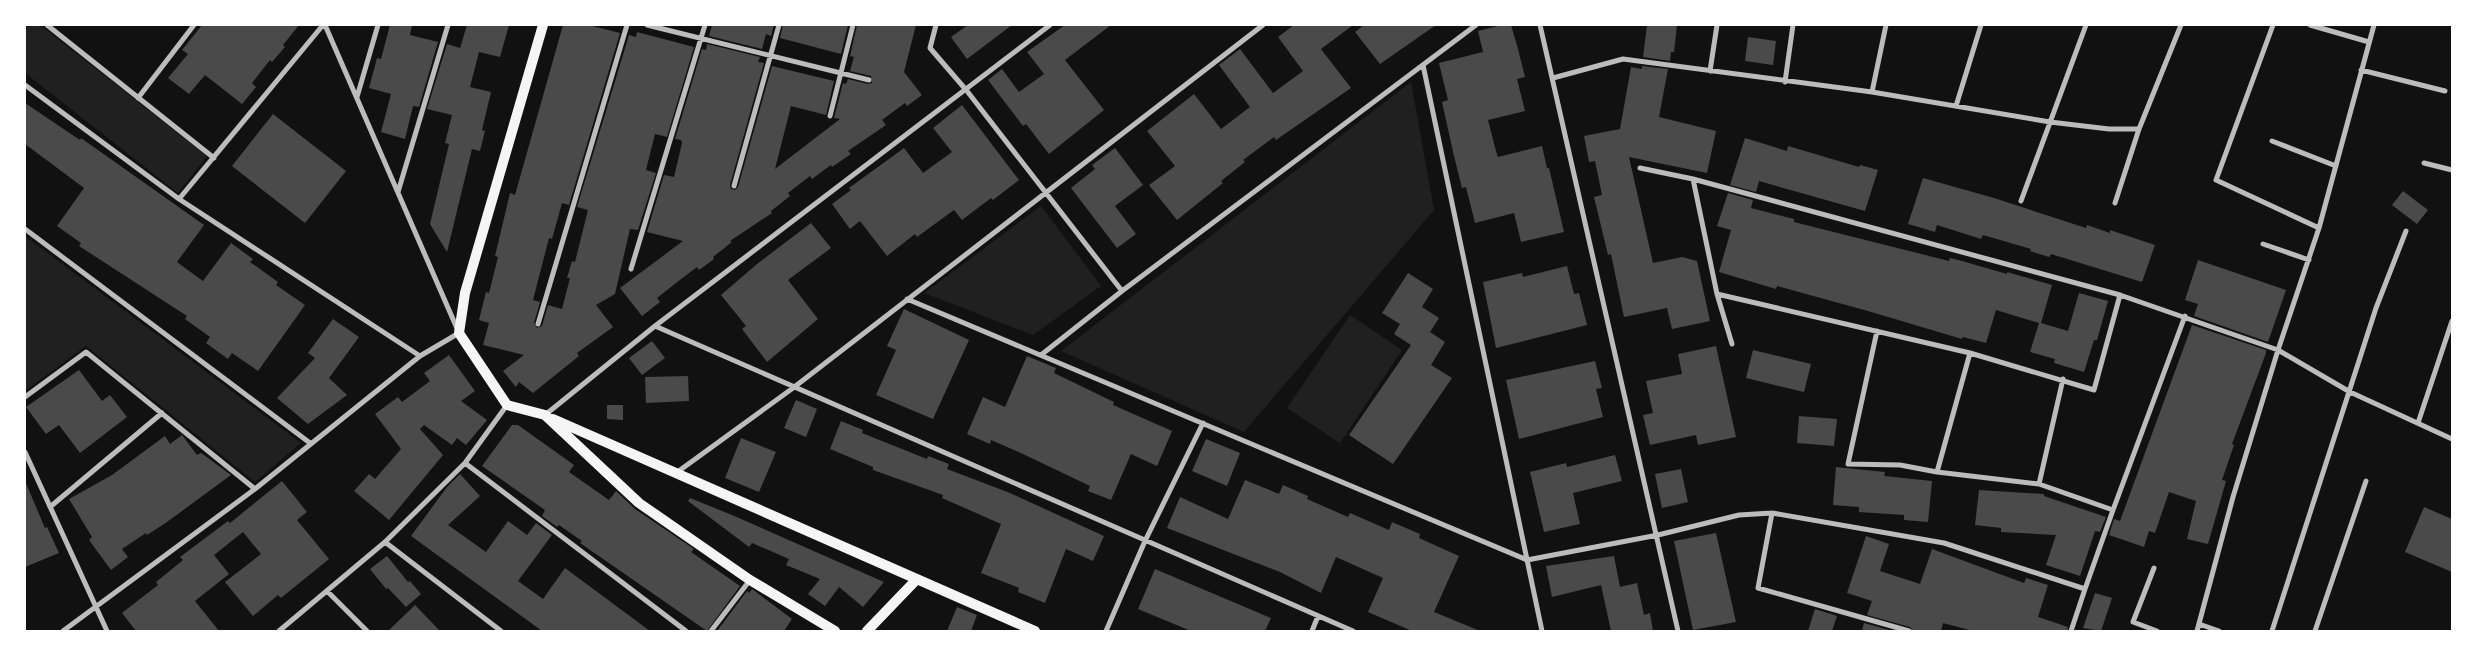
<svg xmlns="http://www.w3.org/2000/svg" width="2477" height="656" font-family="Georgia,serif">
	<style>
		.green { fill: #202020 }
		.building { fill: #4a4a4a }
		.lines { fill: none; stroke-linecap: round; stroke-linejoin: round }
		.minor { stroke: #bcbcbc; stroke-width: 5 }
		.secondary { stroke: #f5f5f5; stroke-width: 10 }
	</style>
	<rect width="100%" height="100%" fill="#111"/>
	<path class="green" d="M25,25H40L207,156L178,193L25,73Z
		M1411,82L1434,210L1244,432L1061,351Z
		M1041,206L1101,286L1033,335L924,293Z
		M25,236L301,443L255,482L86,346L25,391Z
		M1350,315L1402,350L1340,443L1287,408Z"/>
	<path class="building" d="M202,25H299L283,45L285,47L272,62L270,60L252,83L256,87L242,104L205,75L189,94L168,78L188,54L182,50Z
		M390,25H412L410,35L438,42L419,107L413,106L405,139L381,132L391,94L369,88L377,58L381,59Z
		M467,25H509L500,57L479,52L470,87L491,92L482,130L485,131L480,151L472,149L447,252L430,224L449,144L445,143L452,115L427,109L447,44L460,48Z
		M563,25H588L620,33L569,205L562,203L552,239L549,238L533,300L540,302L534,323L537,328L542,326L548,305L562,309L570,278H567L572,261L575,262L588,210L577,207L629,35L636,37L637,32L694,47L667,137L655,134L646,170L656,173L638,230L630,229L615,294L596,305L613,327L577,353L579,356L533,393L519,382L516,387L503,371L524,355L483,345L489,323L479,320L486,292L489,293L498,257L495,256L510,193L515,195Z
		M712,25H774L771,36L766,34L762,49L709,36Z
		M783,25H848L841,54L780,38Z
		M857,25H916L904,72L922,95L907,106L905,103L882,120L886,125L848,151L851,154L832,167L831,165L812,179L810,176L788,193L790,196L771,211L772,213L730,241L732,242L713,257L714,259L699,270L697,267L676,283L657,298L660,302L642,316L620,288L683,241L647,232L664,175L674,177L682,143L681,140L675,139L702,49L706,50L707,44L760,57L758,62L764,63L730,185L731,189L735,190L738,187L772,66L834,81L826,115L791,106L775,169L840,119L834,118L843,83L846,84L848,79L868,84L872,83L871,76L850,71L854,57L850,56Z
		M968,25H1012L967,59L951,37Z
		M1065,25H1111L1065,60L1104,110L1049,154L1026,124L1023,126L988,80L1002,69L1019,92L1044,74L1027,52Z
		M1294,25H1353L1321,49L1351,88L1276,140L1274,137L1243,160L1245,162L1221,181L1223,183L1177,220L1149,185L1175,166L1147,131L1194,94L1221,129L1250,107L1219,65L1240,49L1273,93L1303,71L1278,37Z
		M1364,25H1436L1380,64L1355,32Z
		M1502,25H1511L1518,49L1525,77L1517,79L1525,111L1488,120L1496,151L1498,157L1542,146L1547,168H1549L1564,232L1521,242L1514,213L1475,223L1466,187L1462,188L1454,156L1442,102L1448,100L1439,63L1483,52L1478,31Z
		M1647,25H1677L1674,52H1671L1670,61L1643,57Z
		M1748,37L1776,41L1773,65L1745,61Z
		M1642,66L1668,69L1659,117L1716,131L1707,173L1629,157L1653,263L1682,257L1697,261L1710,321L1672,329L1667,308L1624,317L1611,254L1608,255L1594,197L1602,195L1595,161L1589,162L1584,136L1620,129L1631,67L1642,69Z
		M25,103L80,140L81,138L204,225L177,262L203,281L231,243L253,259L250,262L278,282L276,285L305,305L258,371L232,353L228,359L206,343L210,337L185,319L187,316L79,246L81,243L57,226L84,188L25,144Z
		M962,105L1019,180L993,200L991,198L962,220L954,210L917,237L915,234L887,256L860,221L850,229L832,204L851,190L849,188L904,148L923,173L952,152L933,128Z
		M273,114L346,171L305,223L232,166Z
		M1745,138L1787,151L1788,146L1859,167L1860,165L1878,170L1865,211L1759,181L1756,192L1730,185Z
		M1115,148L1143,185L1115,206L1136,234L1117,248L1071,188L1095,169L1092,165Z
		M1923,178L1994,198L2086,228L2087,225L2110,233V230L2155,245L2142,282L2051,254L2049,257L2030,251L2031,249L1983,235L1981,239L1937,225L1935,232L1908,224Z
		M2403,191L2428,210L2417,224L2392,205Z
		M1728,193L1753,200L1751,208L1794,219V222L1949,261L1950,258L1962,261L2007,274V272L2052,285L2041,323L2068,331L2079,293L2108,301L2097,340H2094L2084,372L2054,363L2055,359L2030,352L2039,323L1996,310L1986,343L1963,337L1962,339L1868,311L1777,286L1776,289L1719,272L1731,230L1717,226Z
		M811,223L831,248L788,280L818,319L767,362L742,329L746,326L721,295L757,264Z
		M2198,260L2286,290L2268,342L2194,316L2198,304L2185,300Z
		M1567,266L1574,294L1579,293L1587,325L1496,348L1483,282L1522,273L1523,277Z
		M1408,273L1433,289L1422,307L1439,318L1430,332L1445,342L1431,365L1452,378L1393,464L1349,435L1411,345L1394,334L1400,324L1382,313Z
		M904,309L969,340L933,419L876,395L896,350L887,346Z
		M333,319L359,337L329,378L347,395L308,424L277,398L315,358L308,353Z
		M2192,325L2266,350V353L2232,444L2234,445L2222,480L2226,481L2208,544L2187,539L2196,501L2169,492L2155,533L2149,531L2144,547L2109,535L2114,519L2120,521Z
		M652,341L665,358L642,375L629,358Z
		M1716,346L1736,437L1698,445L1696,435L1650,445L1643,415L1653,413L1646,381L1682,374L1678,354Z
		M1753,350L1811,364L1804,392L1746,378Z
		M449,355L475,391L461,401L487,420L466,445L457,438L452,445L424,425L420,429L443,455L389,520L354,491L369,474L375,479L401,449L375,414L398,397L402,402L430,381L424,373Z
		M1027,356L1056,368L1054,373L1114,402L1113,405L1172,431L1157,466L1131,454L1111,500L1088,491L1090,486L1023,454L991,440L990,444L967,434L983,397L1005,407Z
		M1595,361L1602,388L1596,389L1603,417L1519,439L1506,380Z
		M79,370L102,401L110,395L127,417L80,453L59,425L46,434L26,407Z
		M688,376L689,401L646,403L645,377Z
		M796,400L817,409L806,437L784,428Z
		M607,405H623V420L607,419Z
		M1799,416L1837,419L1834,446L1797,443Z
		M841,421L863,430L862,433L927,459L928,456L949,464L947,469L1010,493L1104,536L1093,561L1066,549L1045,603L1018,592L1019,588L981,573L1001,524L942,498L943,495L873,470V467L830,449Z
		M512,425H518L574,465L569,472L609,500L616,491L635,509L694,549L691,552L740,586L707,631L580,543L582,541L559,525L557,527L542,516L545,510L482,466Z
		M182,435L197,455L201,453L231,475L167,522L147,535L146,533L122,549L128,557L111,570L89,540L92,537L69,499L112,475L165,436L170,444Z
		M741,438L776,452L759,492L725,478Z
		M1206,439L1240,453L1227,486L1192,471Z
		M1615,455L1622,481L1573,493L1580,524L1544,532L1530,472L1566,463L1567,467Z
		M1836,467L1885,472L1884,476L1932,481L1928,522L1904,520V515L1859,512V507L1833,505Z
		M1681,469L1688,502L1662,508L1655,474Z
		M460,474L480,496L448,525L486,552L508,521L527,535L536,523L552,535L518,581L543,599L565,568L650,631H542L411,536L447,487Z
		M1245,480L1279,494L1283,485L1308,496L1307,499L1348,517L1350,513L1389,530L1392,522L1420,534L1419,538L1459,556L1434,612L1480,631H1412L1368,612L1383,578L1336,557L1321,593L1280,572L1167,528L1180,497L1228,519Z
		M25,481L45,528L47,527L59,553L25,567Z
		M282,481L307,512L297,520L329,559L281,598L278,595L253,616L225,582L261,554L243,532L214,555L229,574L195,601L219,631H136L122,613L158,585L156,582L183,560L180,557L228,521L230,523Z
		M1979,490L2044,494V496L2106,517L2100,532L2095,531L2080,576L2046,565L2056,535L2001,532V528L1975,525Z
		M690,498L732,515L884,582L863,607L839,587L825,606L808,594L820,579L786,565L789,559L752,543L749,547L688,501Z
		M2424,507L2452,519V572L2405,552Z
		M1716,533L1736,622L1693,630L1674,541Z
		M1866,536L1889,544L1880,571L1920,584L1932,549L2024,583L2026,578L2048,585L2038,617L2068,627L2067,631H1973L1943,623L1941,631H1913L1910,627L1867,615L1872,601L1847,593Z
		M387,556L408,582L410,581L421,594L406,607L388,588L386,589L370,569Z
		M1614,556L1620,587L1637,583L1644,615L1650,613L1653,631H1611L1601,585L1552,597L1546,566Z
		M1155,569L1271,618L1265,631H1191L1138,609Z
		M752,589L792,619L784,631H717L747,591L749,593Z
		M2095,593L2112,598L2101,631L2083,628Z
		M415,605L440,631H388Z
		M957,607L977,615L971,631H947Z
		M1815,609L1837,616L1832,631H1808Z
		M1864,623L1893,631H1862Z"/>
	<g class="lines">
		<path class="minor" d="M47,25L214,158
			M647,25L869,80
			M936,25L930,48L967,91L1122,291
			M1540,25L1678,631
			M2273,25L2216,180L2319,228
			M2310,25L2369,42
			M1423,65L1542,631
			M2361,70L2445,91
			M1710,71L1717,25
			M1553,78L1623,59L1872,92L2050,122L2109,129H2139
			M1785,82L1793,25
			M25,85L179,199L420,356
			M1872,92L1886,25
			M357,97L378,25
			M138,98L194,25
			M1956,106L1981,25
			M830,116L853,25
			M2272,141L2336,166
			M2424,163L2452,170
			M1640,168L1693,179
			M734,186L779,25
			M398,192L448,25
			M179,199L323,25
			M2021,201L2086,25
			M2115,203L2139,129L2181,25
			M25,229L310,443
			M2263,244L2309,260
			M631,269L705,25
			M1717,294L1970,353L2094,390L2120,295
			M907,299L1527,560L1658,535L1739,515L1772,513L1944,543L2085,589L2071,631
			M538,324L627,25
			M655,326L1353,631
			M1877,331L1848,464L1900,465L1937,472L2039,484L2113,510L2085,589
			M1732,344L1717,294L1693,179L2120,295L2278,350L2350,392L2452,439
			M1041,355L1122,291L1476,25
			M25,397L86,352L255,489
			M545,415L655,326L1050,25
			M2418,423L2452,321
			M25,452L107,631
			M465,463L686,631
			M1937,472L1970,353
			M676,473L793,388L1263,25
			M2039,484L2063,379
			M50,507L162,413
			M2113,510L2185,316
			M1772,513L1758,588L1909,631
			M385,542L501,631
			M2154,568L2133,622L2157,631
			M327,591L367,631
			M2199,624L2219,631
			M63,631L255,489L420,356L459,333L325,25
			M279,631L385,542L465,463L507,405
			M711,631L750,580
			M1106,631L1145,541L1203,423
			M1312,631L1318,616
			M2197,631L2233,497L2278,350L2319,228L2374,25
			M2272,631L2376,308L2406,231
			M2315,631L2366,481"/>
		<path class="secondary" d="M543,25L465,293L459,333L507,405L545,415L639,503L750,580L835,631
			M553,419L1035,631
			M867,631L917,579"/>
	</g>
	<rect width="2477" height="656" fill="none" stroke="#ffffff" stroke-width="52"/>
</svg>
